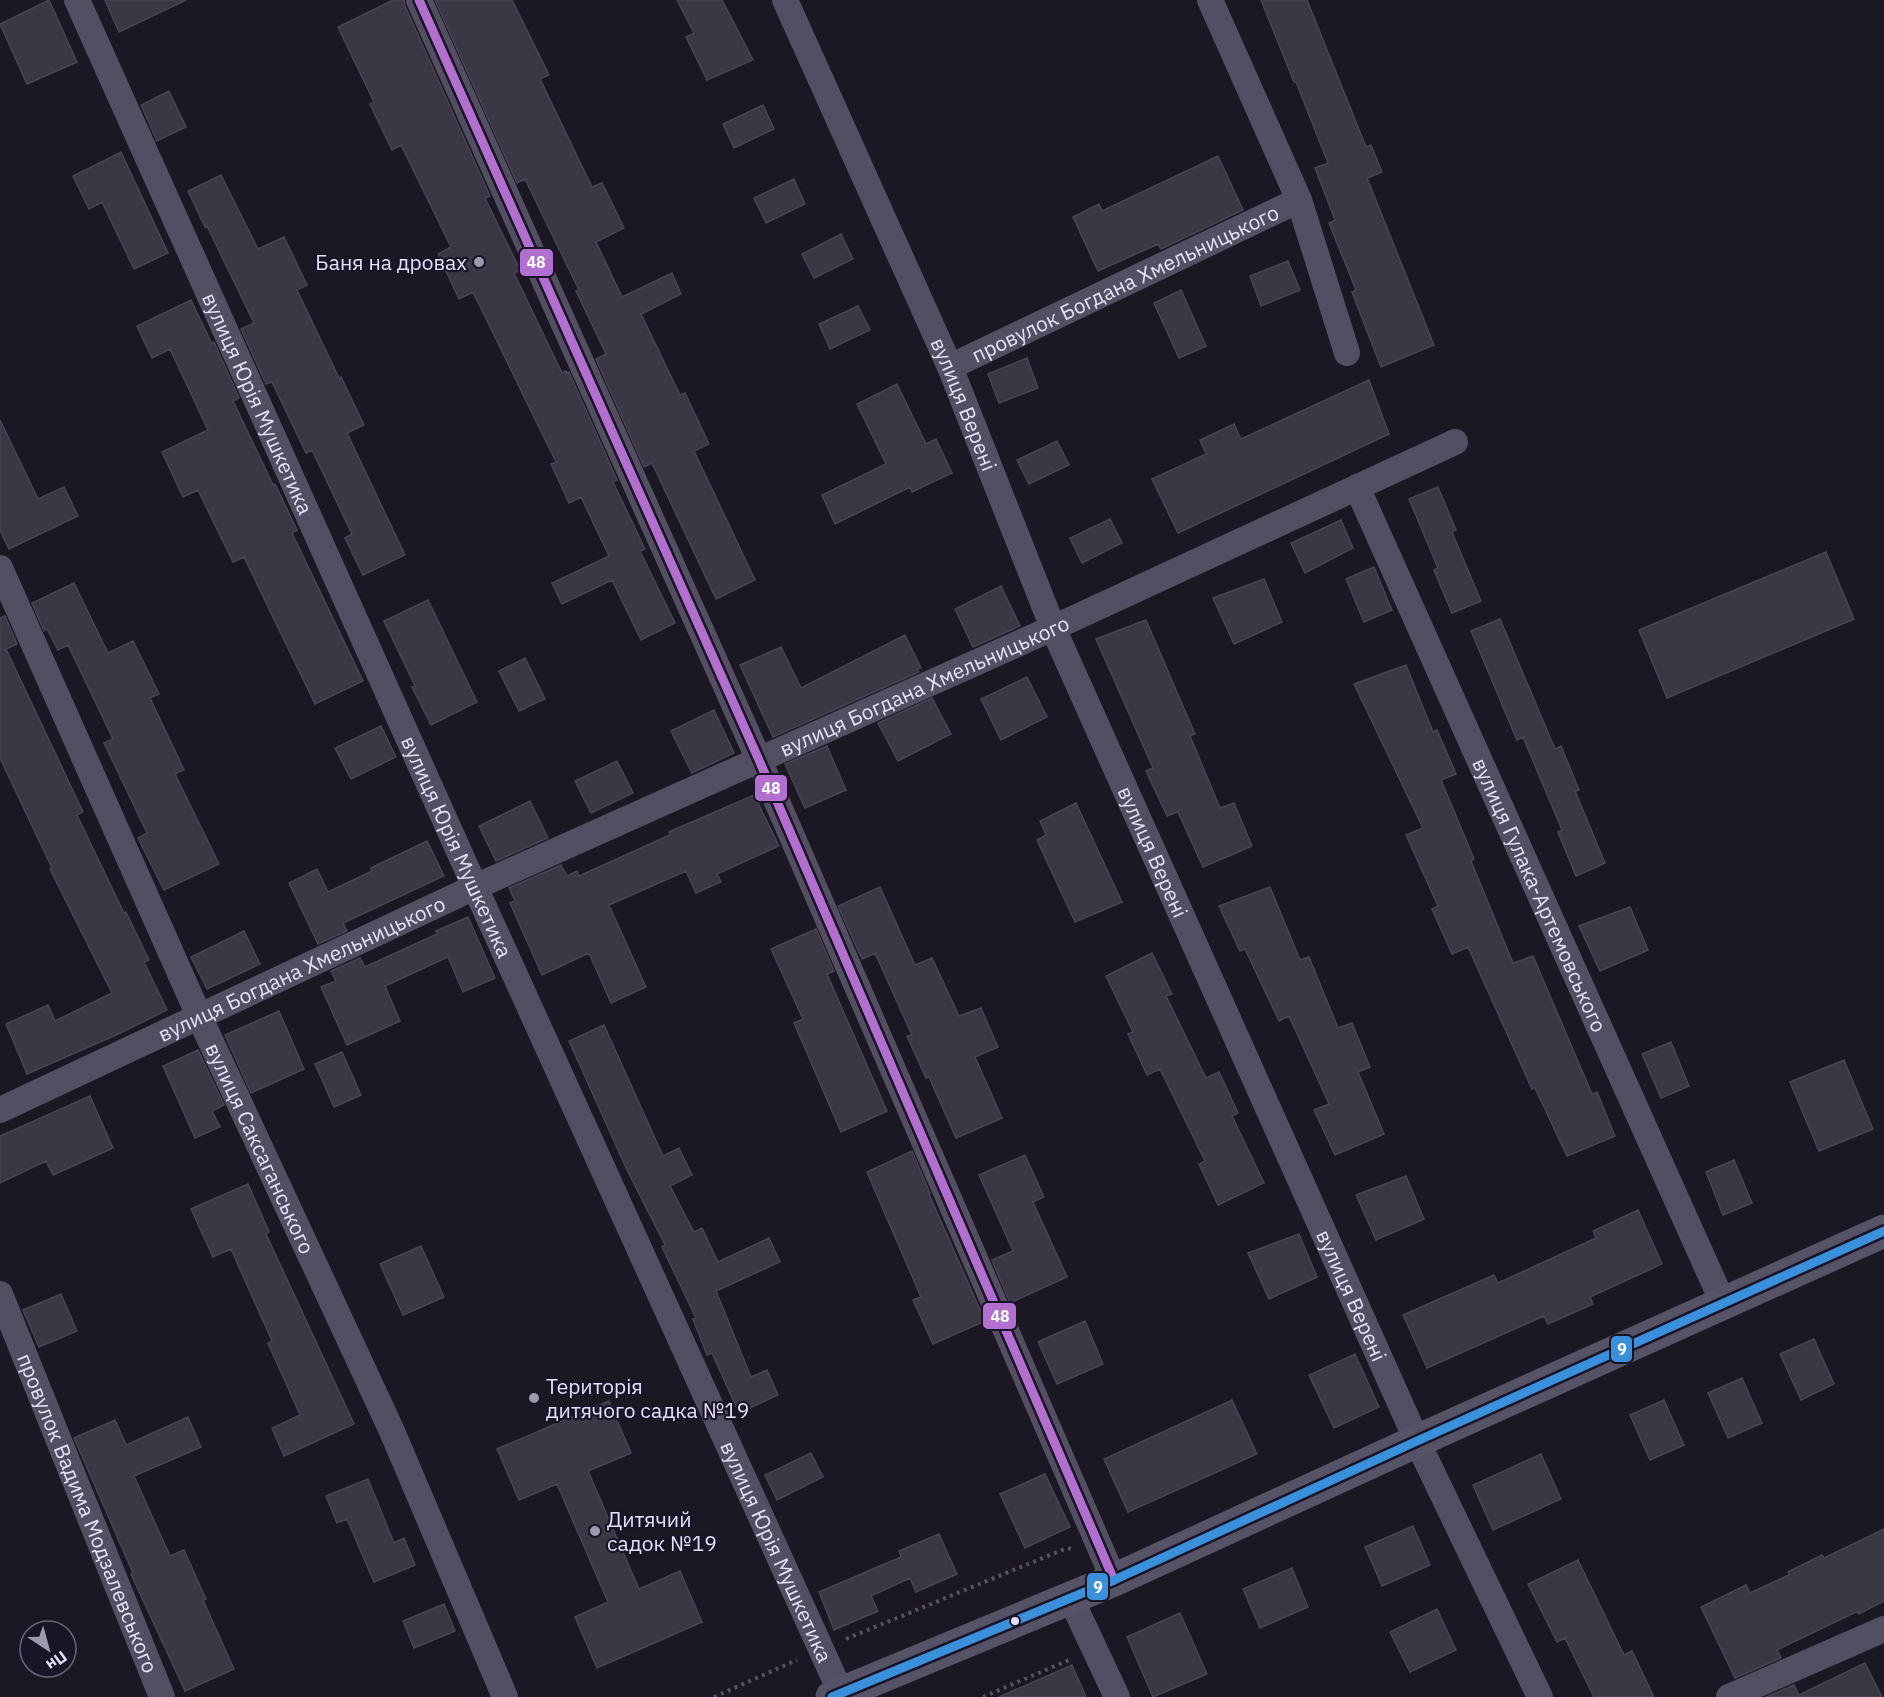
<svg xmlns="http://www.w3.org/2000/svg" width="1884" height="1697" font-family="'IBM Plex Sans',sans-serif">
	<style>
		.building { fill: #3b3744; stroke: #494454; stroke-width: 1.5 }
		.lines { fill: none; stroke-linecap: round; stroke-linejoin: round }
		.path { stroke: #4e5563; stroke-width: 4; stroke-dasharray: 3 4.5; stroke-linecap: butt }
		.street { stroke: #534e62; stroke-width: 26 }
		.secondary { stroke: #575367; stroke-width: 33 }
		.bus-1-casing { stroke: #1a1427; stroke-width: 14 }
		.bus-2-casing { stroke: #1a1427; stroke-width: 14 }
		.bus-1 { stroke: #b36fd0; stroke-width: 9 }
		.bus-2 { stroke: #3a90db; stroke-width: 9 }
		.poi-dot { fill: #9f99af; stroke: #1a1427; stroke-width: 2 }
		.bus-dot { fill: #e6defb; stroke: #1a1427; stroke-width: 2 }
		.labels { text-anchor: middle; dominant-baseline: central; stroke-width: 4.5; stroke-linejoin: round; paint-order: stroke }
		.poi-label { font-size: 21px; fill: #e6defb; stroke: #1a1427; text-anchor: start }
		.street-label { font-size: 21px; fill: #e6defb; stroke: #1a1427 }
		.line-badge { stroke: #1a1427; stroke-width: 2 }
		.badge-label { font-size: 16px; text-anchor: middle; font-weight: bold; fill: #fff }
	</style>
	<rect width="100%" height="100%" fill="#1b1823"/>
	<path class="building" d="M49,0L77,62L27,84L0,24Z
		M105,0H186L119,32Z
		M393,0H404L405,6L490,196L485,198L520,270L514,273L562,373L566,371L567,373L569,372L617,480L613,482L645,549L640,551L675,623L641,640L612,580L562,604L552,583L609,556L581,497L569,503L551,464L556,462L473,292L459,299L438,254L451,247L401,145L392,150L370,104L374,102L338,27Z
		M435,0H512L549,75L540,79L592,187L602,183L624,228L596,242L622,297L672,273L681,294L641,314L680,395L685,393L709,444L694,451L755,580L716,599L652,463L644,467L596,359L606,354L576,291L579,290L525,179L517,183Z
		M677,0H722L753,60L707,80L686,37L694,33Z
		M1261,0H1307L1366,147L1371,145L1382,172L1367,178L1434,345L1381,367L1352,292L1356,290L1329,223L1335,220L1315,168L1328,163L1296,82H1294Z
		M169,91L186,127L157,141L141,105Z
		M763,105L774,129L734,148L723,124Z
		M121,152L168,253L134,269L102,202L89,209L73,176Z
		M1218,156L1243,210L1161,249L1158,244L1098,271L1073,217L1099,204L1102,211Z
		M221,175L258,249L284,237L307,285L297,290L339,378L341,377L364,425L347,433L405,555L363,575L345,538L352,534L312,450L306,453L272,382L266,384L241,329L254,323L207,226L205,227L188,191Z
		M794,179L805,204L766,223L754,198Z
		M841,234L853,259L814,278L802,254Z
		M1288,261L1300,290L1261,306L1250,276Z
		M1181,290L1206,346L1179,358L1154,303Z
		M191,300L212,344L214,342L239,398L233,401L273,485L275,484L297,530L292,533L363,681L315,704L244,557L233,562L198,490L183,497L162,452L208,430L170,349L152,358L137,326Z
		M858,306L870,330L830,349L819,324Z
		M1027,358L1038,388L999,403L988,374Z
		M1369,380L1389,434L1178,533L1152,479L1206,454L1200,440L1234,424L1241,439Z
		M897,384L926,444L936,439L952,473L912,492L910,487L835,524L822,495L886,464L857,404Z
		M0,420L38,499L64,487L78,516L9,549L0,530Z
		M1057,441L1069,465L1029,484L1017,460Z
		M1438,487L1456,530L1452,532L1481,601L1452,613L1434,570L1438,568L1409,499Z
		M1110,519L1122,543L1082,563L1070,538Z
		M1341,520L1353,548L1305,573L1291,543Z
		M1826,552L1854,619L1667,698L1639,630Z
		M1374,567L1392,610L1364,622L1346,579Z
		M1264,579L1282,622L1234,644L1213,598Z
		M74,583L108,653L133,641L159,694L150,698L184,770L175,774L219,864L164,890L138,838L147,833L104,743L113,739L68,645L58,650L47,629L44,631L32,603Z
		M1001,586L1020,626L973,647L955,609Z
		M428,600L477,702L431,725L412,687L415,686L384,621Z
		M5,616L17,644L6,649L83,812L77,815L124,913L126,912L149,960L144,962L167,1010L116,1035L27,1074L6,1024L48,1005L55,1021L112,993L50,869L52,868L0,758V618Z
		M1500,619L1555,749L1561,746L1579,790L1575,791L1605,863L1576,876L1558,832L1562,830L1523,737L1517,740L1471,631Z
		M1146,620L1195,734L1190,736L1220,808L1234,803L1252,846L1203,867L1178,812L1167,816L1146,771L1153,768L1096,639Z
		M905,635L921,668L917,669L919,672L773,737L740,665L781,647L801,688Z
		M525,658L545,699L519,711L499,671Z
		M1406,665L1433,732L1437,730L1456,774L1441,780L1474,859L1471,861L1513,963L1533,956L1592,1094L1597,1092L1615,1136L1567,1156L1535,1088L1532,1089L1468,947L1452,954L1432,909L1438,906L1406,835L1423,828L1354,684Z
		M1027,677L1047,717L1001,740L981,699Z
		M932,698L951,734L898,761L878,723Z
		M714,710L734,753L692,773L671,731Z
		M381,726L396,757L351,779L335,748Z
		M827,746L846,790L805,808L785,764Z
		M617,761L633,793L591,813L575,781Z
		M754,795L779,846L717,874L721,882L696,893L686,871L609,905L646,987L611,1003L589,953L542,975L510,903L515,901L509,888L561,865L567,876L577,871L579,876L670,835L669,832Z
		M530,801L548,838L496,861L479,826Z
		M1076,803L1122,902L1075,922L1037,840L1046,835L1040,821Z
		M427,841L444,876L343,923L347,931L318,944L289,883L317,869L328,892L372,871L371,868Z
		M880,887L915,965L932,958L959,1016L981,1008L998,1047L975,1057L1002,1118L956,1138L929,1077L926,1078L907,1036L912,1035L875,953L862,959L838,906Z
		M1270,887L1300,960L1309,957L1338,1028L1352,1023L1370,1067L1358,1072L1384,1134L1335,1155L1314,1110L1329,1104L1289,1016L1279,1021L1245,949L1240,951L1219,906Z
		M1630,907L1648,950L1600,971L1579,926Z
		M468,917L495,978L463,992L448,957L385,986L400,1021L347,1045L321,987L336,981L331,971L360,958L365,967L437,934L436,931Z
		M816,929L834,971L827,974L887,1111L841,1132L794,1023L803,1019L771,949Z
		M244,931L260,964L207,989L191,957Z
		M1152,953L1172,994L1166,996L1206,1078L1219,1072L1238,1113L1232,1116L1264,1183L1218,1205L1199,1164L1205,1161L1160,1069L1147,1075L1128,1034L1133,1032L1106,976Z
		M279,1011L304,1069L251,1093L225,1035Z
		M604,1025L663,1156L679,1148L692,1175L670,1186L694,1232L702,1228L718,1262L769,1238L780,1262L716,1291L751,1377L767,1370L778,1395L739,1413L712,1353L707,1355L693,1319L696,1318L662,1247L665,1245L627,1170L569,1041Z
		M1671,1042L1689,1086L1661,1098L1642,1054Z
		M198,1050L224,1105L212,1111L220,1127L195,1138L163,1066Z
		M342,1052L361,1095L334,1107L315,1064Z
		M1844,1060L1873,1129L1819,1151L1790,1082Z
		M90,1096L113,1148L53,1175L46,1161L0,1183V1136Z
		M912,1151L930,1193L929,1194L985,1321L933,1344L913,1300L921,1297L867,1172Z
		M1025,1155L1044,1197L1033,1202L1067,1277L1010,1303L992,1260L1013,1251L979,1175Z
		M1734,1160L1752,1203L1723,1215L1706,1172Z
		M1406,1176L1424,1219L1376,1240L1356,1195Z
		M248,1184L269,1232L266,1234L354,1424L284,1456L272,1428L300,1415L268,1343L272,1341L231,1249L213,1257L191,1209Z
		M1638,1210L1662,1264L1590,1297L1593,1304L1548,1324L1544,1316L1427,1368L1403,1315L1494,1275L1498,1283L1596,1238L1593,1231Z
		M1299,1234L1317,1277L1269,1299L1248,1253Z
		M421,1246L444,1297L403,1315L380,1264Z
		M61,1294L77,1331L39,1347L23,1310Z
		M1085,1321L1103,1364L1057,1384L1038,1342Z
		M1814,1339L1834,1384L1801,1400L1780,1354Z
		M1355,1354L1379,1407L1334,1428L1309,1375Z
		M1742,1378L1762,1423L1728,1438L1708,1393Z
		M1232,1400L1257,1454L1128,1512L1104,1459Z
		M1664,1400L1684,1445L1650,1460L1630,1415Z
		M609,1401L631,1453L588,1471L639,1589L680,1571L702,1622L597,1668L575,1617L608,1602L557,1484L519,1500L497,1449Z
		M188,1417L201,1447L134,1476L170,1556L184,1550L206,1599L203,1600L234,1669L185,1691L131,1574L133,1573L74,1438L115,1420L126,1445Z
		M811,1453L823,1477L777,1500L765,1475Z
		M1541,1454L1561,1499L1493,1530L1473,1485Z
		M1045,1474L1070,1527L1025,1548L1000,1494Z
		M368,1479L394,1543L404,1538L415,1565L374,1582L347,1519L337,1523L326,1496Z
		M1413,1526L1430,1565L1382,1586L1365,1547Z
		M1884,1529V1601L1859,1614L1858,1611L1777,1650L1781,1658L1735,1678L1701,1607L1746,1585L1750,1593L1789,1575L1788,1572L1822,1555L1824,1558Z
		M939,1534L957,1574L916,1592L910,1578L871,1596L878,1611L834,1630L819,1592L901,1557L899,1551Z
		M1578,1560L1624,1655L1632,1651L1654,1697H1594L1565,1638L1557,1642L1528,1584Z
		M1292,1568L1308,1607L1260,1628L1243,1589Z
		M444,1604L455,1631L414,1648L403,1621Z
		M1437,1609L1456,1650L1410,1672L1390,1632Z
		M1180,1613L1207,1674L1153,1697L1127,1637Z
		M1865,1663L1882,1697H1766L1794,1685L1799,1695Z
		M1072,1665L1086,1697H999Z"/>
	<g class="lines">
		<path class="path" d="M846,1639L1067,1548L1072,1549
			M714,1697L797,1660
			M983,1697L1069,1660"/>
		<g class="street">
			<path id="s1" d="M77,0L475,887L841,1693"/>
			<path d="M419,0L759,760L1114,1580"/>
			<path id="s2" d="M785,0L950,367L1053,628L1417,1441L1540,1697"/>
			<path d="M1299,200L1347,353"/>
			<path id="s3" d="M950,367L1299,200L1210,0"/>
			<path id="s4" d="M1357,487L1723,1303"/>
			<path id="s5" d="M0,568L199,1016L391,1429L505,1697"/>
			<path id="s6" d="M0,1110L475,887L1053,628L1455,442"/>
			<path id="s7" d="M0,1294L162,1697"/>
			<path d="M1071,1599L1117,1697"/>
			<path d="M1729,1697L1884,1629"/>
		</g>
		<path class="secondary" d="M832,1697L1114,1580L1417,1441L1884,1231"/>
		<g class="bus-1-casing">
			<path id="bus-1" d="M419,0L759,760L1114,1580"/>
		</g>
		<g class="bus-2-casing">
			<path id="bus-2" d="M832,1697L1114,1580L1417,1441L1884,1231"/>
		</g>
		<use href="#bus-1" class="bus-1"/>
		<use href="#bus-2" class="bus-2"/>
	</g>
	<g class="poi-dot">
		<circle cx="479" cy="262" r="6"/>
		<circle cx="534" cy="1398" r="6"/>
		<circle cx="595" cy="1531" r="6"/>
	</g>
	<circle class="bus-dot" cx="1015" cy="1621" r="5"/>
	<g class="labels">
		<g class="poi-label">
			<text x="467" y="262" text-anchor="end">Баня на дровах</text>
			<text x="546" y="1386">Територія<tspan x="546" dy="24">дитячого садка №19</tspan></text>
			<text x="607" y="1519">Дитячий<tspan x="607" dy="24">садок №19</tspan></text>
		</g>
		<g class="street-label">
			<text stroke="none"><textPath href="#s3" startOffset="194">провулок Богдана Хмельницького</textPath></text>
			<text stroke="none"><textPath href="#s1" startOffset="442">вулиця Юрія Мушкетика</textPath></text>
			<text stroke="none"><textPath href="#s2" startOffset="442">вулиця Верені</textPath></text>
			<text stroke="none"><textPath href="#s6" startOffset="1017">вулиця Богдана Хмельницького</textPath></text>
			<text stroke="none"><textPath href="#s1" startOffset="928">вулиця Юрія Мушкетика</textPath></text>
			<text stroke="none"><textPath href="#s2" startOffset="928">вулиця Верені</textPath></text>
			<text stroke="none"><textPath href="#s4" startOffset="447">вулиця Гулака-Артемовського</textPath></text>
			<text stroke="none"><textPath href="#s6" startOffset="333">вулиця Богдана Хмельницького</textPath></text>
			<text stroke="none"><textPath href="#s5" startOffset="636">вулиця Саксаганського</textPath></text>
			<text stroke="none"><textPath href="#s2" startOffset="1414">вулиця Верені</textPath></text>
			<text stroke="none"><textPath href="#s7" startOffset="236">провулок Вадима Модзалевського</textPath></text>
			<text stroke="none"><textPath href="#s1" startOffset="1702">вулиця Юрія Мушкетика</textPath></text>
		</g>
	</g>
	<g class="line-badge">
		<rect x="519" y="248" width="35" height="29" rx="6" fill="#b36fd0"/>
		<rect x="754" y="774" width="34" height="28" rx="6" fill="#b36fd0"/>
		<rect x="982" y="1302" width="35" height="28" rx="6" fill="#b36fd0"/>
		<rect x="1610" y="1335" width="23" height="28" rx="6" fill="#3a90db"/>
		<rect x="1086" y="1572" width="23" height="29" rx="6" fill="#3a90db"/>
	</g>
	<g class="badge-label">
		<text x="536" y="268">48</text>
		<text x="771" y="794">48</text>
		<text x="1000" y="1322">48</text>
		<text x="1622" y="1355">9</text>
		<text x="1098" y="1593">9</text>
	</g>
	<g transform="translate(48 1649) rotate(144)"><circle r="28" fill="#1a1427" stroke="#6c657c" stroke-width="1.5"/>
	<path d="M0-4.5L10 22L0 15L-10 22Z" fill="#9f99af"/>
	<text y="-9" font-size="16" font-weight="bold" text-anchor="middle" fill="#e6defb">Пн</text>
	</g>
</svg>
